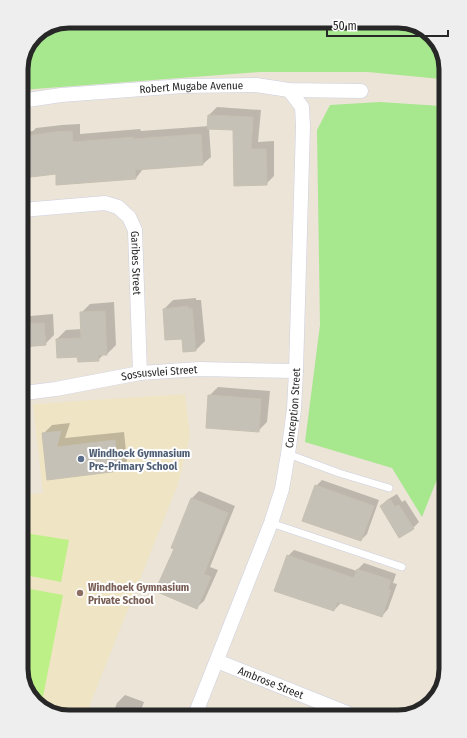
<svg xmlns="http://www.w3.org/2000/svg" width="467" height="738" font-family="'Fira Sans Condensed',sans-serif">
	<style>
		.education { fill: #efe4c4 }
		.green { fill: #a7e78e }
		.pitch { fill: #bef088 }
		.shadow { fill: #0003 }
		.building { fill: #c6c1b7; stroke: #c6c0b1 }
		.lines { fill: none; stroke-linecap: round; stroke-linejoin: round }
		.service-casing { stroke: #cccfe2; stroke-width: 8 }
		.minor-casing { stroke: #cccfe2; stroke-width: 15 }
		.service { stroke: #fff; stroke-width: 7 }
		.minor { stroke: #fff; stroke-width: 14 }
		.service-dot { fill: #5c6f8a; stroke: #fff; stroke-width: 1.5 }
		.education-dot { fill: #8d6e63; stroke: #fff; stroke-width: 1.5 }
		.labels { text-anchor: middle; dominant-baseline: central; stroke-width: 4; stroke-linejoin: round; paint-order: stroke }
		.street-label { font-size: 11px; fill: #272727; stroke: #fff }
		.service-label { font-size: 11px; font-weight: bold; fill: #4e5e75; stroke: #fff; text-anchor: start }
		.education-label { font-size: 11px; font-weight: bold; fill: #785e54; stroke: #fff; text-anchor: start }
		.rim { fill: none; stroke: #272727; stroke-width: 5 }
	</style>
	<rect width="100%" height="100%" fill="#ebe4d7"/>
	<path class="education" d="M185,394L190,436L178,484L85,717H66L43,709L26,690L25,495L43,493L33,404Z"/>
	<path class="green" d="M69,21H401L425,29L441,48V79L368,72H259L21,90V66L35,35Z
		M380,102L441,106L444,462L422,517L392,468L305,442L320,325L317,130L330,105Z"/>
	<path class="pitch" d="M25,533L69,540L61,582L25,575Z
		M25,588L63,595L41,707L26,690Z"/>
	<path class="shadow" d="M217,107L261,110L258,142L274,141V176L266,184L234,129L209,128L211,157L203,164L143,169L136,178L57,173L26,176L22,179V132L33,131L36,128L62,125L80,124V134L140,129L141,131L209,126V115Z
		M196,298V300H201L205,341L196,350L183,338L164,309L173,300Z
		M114,302L116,345L107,354H104L98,360L78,356L57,339L66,330L82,329L81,313L90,304Z
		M29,304L30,316L53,314L54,335L45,344L30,345L25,351H23V305Z
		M218,387L270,391L267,422L258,431L209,396Z
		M70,423L65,438L124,432L127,461L118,470L48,479L43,434L52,425Z
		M322,480L379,500L367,534L361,540L316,486Z
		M199,491L235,506L210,567L218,570L204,601L196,608L175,548L192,498Z
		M397,494L402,502L405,500L419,522L413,528L381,506L387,500Z
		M294,550L357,571L358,569L364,563L396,574L393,583L397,584L388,609L382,616L341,602L340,604L334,610L288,556Z
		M125,695L144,702L139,716H112L117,703Z"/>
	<path class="building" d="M208,115L253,117L251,149H266L267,185L234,186L233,130L207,129Z
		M72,131L73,142L133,137V139L201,134L203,165L135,170L136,179L56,185V174L22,178V137L53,132Z
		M188,306V309L192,308L196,351L183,352L182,339L165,340L163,309Z
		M105,311L107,355H98L99,361L78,362L77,357L57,358L56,339L81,338L80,312Z
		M44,323L46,345L23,347V324Z
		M208,395L261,399L259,432L206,428Z
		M61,431L57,447L115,440L119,471L47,480L42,433Z
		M315,485L374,506L361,541L302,521Z
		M191,498L228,513L204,574L211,577L197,609L155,591L174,549L171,548Z
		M390,499L395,507L399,505L414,529L399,538L380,506Z
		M287,555L354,578L357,569L391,580L388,589L391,590L382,617L337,602L334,611L274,591Z"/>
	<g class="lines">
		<g class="service-casing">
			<path id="service" d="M288,454L339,473L389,488
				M271,523L402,567"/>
		</g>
		<g class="minor-casing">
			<g id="minor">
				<path id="s1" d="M21,101L61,95L183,86L256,85L289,90L361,91"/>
				<path id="s2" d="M22,210L105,203L118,207L129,217L135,230L140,373"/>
				<path id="s3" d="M24,393L56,389L140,373L199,369L296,371"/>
				<path id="s4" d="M217,661L347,713"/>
				<path id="s5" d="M195,715L271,523L282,489L288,454L294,409L296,371L303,126L302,107L289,90"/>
			</g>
		</g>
		<use href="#service" class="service"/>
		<use href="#minor" class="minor"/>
	</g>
	<circle class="service-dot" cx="81" cy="459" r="4"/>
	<circle class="education-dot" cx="80" cy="593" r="4"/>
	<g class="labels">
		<g class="street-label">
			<text stroke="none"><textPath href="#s1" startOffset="171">Robert Mugabe Avenue</textPath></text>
			<text stroke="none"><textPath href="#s2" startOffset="159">Garibes Street</textPath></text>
			<text stroke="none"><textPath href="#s3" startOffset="137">Sossusvlei Street</textPath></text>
			<text stroke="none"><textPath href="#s5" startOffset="324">Conception Street</textPath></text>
			<text stroke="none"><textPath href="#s4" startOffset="58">Ambrose Street</textPath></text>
		</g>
		<g class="service-label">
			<text x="89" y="453">Windhoek Gymnasium<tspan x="89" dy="13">Pre-Primary School</tspan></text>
		</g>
		<g class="education-label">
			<text x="88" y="587">Windhoek Gymnasium<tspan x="88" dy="13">Private School</tspan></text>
		</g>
	</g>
	<path d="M0 0H467V738H0ZM69 28H398A41 41 0 0 1 439 69V669A41 41 0 0 1 398 710H69A41 41 0 0 1 28 669V69A41 41 0 0 1 69 28Z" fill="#eee" fill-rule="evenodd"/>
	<path class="rim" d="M69 28H398A41 41 0 0 1 439 69V669A41 41 0 0 1 398 710H69A41 41 0 0 1 28 669V69A41 41 0 0 1 69 28Z"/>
	<path d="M327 30v6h121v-6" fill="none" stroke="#272727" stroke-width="2"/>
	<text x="333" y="30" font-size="12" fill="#272727" stroke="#ffffff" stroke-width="3" paint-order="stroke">50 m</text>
</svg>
